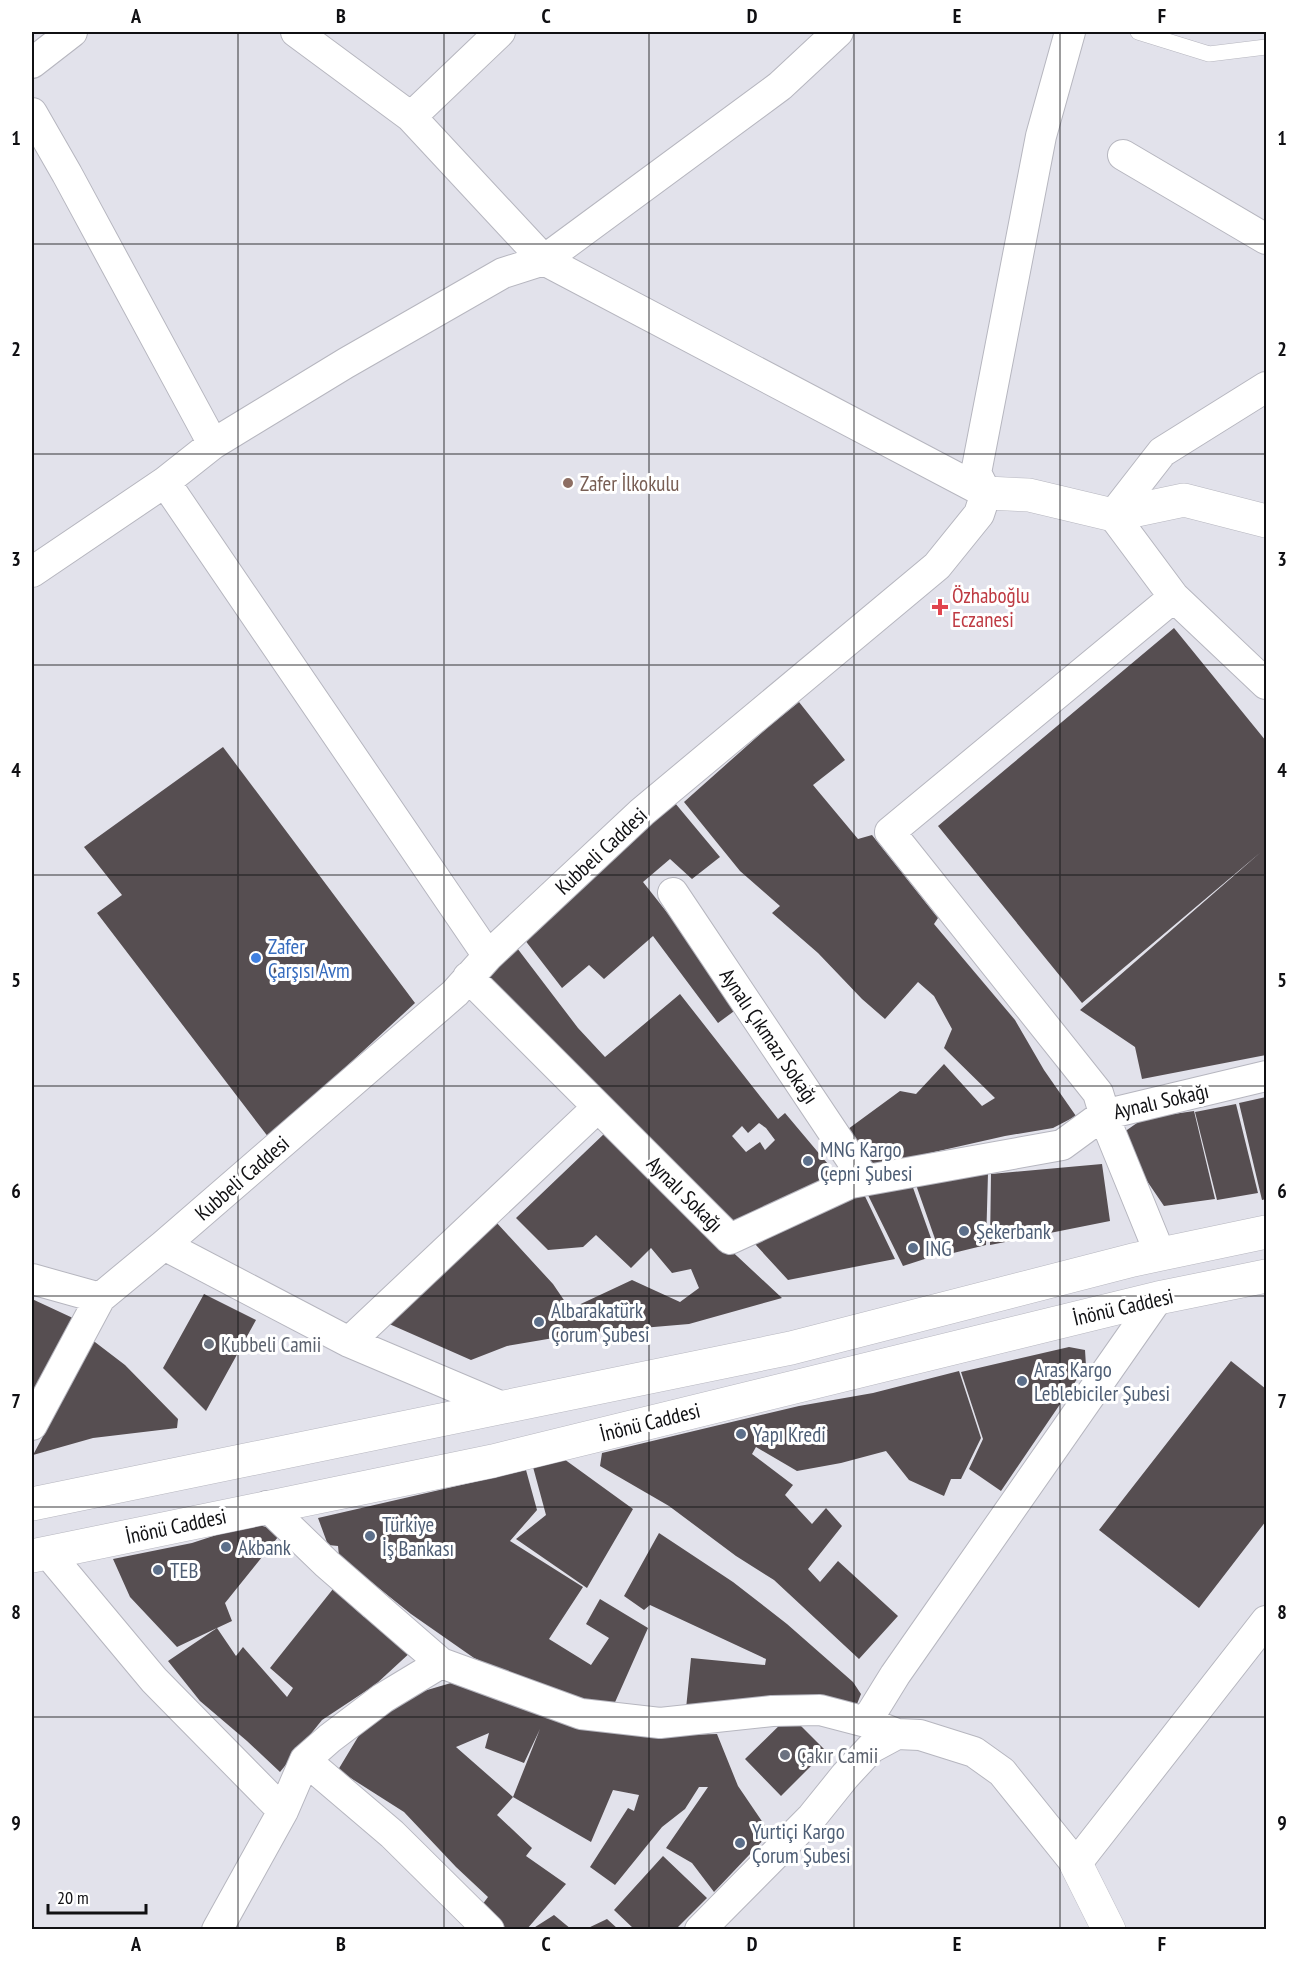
<svg xmlns="http://www.w3.org/2000/svg" width="1298" height="1961" font-family="'PT Sans Narrow',sans-serif">
	<style>
		.building { fill: #564e51; fill-rule: evenodd }
		.lines { fill: none; stroke-linecap: round; stroke-linejoin: round }
		.service-casing { stroke: #b6b6bf; stroke-width: 16 }
		.minor-casing { stroke: #b6b6bf; stroke-width: 32 }
		.tertiary-casing { stroke: #b6b6bf; stroke-width: 34 }
		.service { stroke: #fff; stroke-width: 15 }
		.minor { stroke: #fff; stroke-width: 30 }
		.tertiary { stroke: #fff; stroke-width: 33 }
		.grid { fill: none; stroke: #101013; stroke-width: 1.5; stroke-opacity: 0.55 }
		.education-dot { fill: #8d6e63; stroke: #fff; stroke-width: 2 }
		.health-dot { fill: #e0444e; stroke: #fff; stroke-width: 2 }
		.shop-dot { fill: #3f7fe0; stroke: #fff; stroke-width: 2 }
		.service-dot { fill: #5c6f8a; stroke: #fff; stroke-width: 2 }
		.worship-dot { fill: #6b7280; stroke: #fff; stroke-width: 2 }
		.labels { text-anchor: middle; dominant-baseline: central; stroke-width: 6; stroke-linejoin: round; paint-order: stroke }
		.education-label { font-size: 21px; fill: #785e54; stroke: #fff; text-anchor: start }
		.health-label { font-size: 21px; fill: #be3a42; stroke: #fff; text-anchor: start }
		.street-label { font-size: 21px; fill: #101013; stroke: #fff }
		.shop-label { font-size: 21px; fill: #366cbe; stroke: #fff; text-anchor: start }
		.service-label { font-size: 21px; fill: #4e5e75; stroke: #fff; text-anchor: start }
		.worship-label { font-size: 21px; fill: #5b616d; stroke: #fff; text-anchor: start }
		.neatline { fill: none; stroke: #101013; stroke-width: 2 }
		.grid-label { font-size: 20px; text-anchor: middle; font-weight: bold; fill: #101013 }
	</style>
	<rect width="100%" height="100%" fill="#e2e2eb"/>
	<path class="building" d="M1174,628L1266,741V1055L1142,1079L1135,1047L1080,1010L1261,852L1082,1003L938,826Z
		M799,702L845,760L813,785L858,839L872,835L938,918L934,924L1015,1020L1044,1070L1076,1116L1053,1128L1005,1136L868,1167L844,1132L900,1091L916,1094L944,1064L982,1106L995,1098L944,1048L952,1029L934,996L918,982L885,1019L862,999L818,953L772,913L780,906L740,871L684,802L767,728Z
		M223,747L415,1003L269,1138L97,913L122,895L84,847Z
		M675,803L720,857L692,879L670,859L643,882L741,1006L718,1023L653,936L604,979L589,965L562,988L521,935Z
		M514,944L578,1028L605,1057L680,994L778,1119L785,1113L838,1176L733,1221L481,978ZM759,1123L766,1128L775,1140L765,1150L760,1142L746,1152L732,1136L742,1126L748,1133Z
		M1266,1097V1199L1262,1200L1239,1103Z
		M1236,1104L1258,1193L1217,1200L1195,1112Z
		M1154,1111L1167,1115L1194,1111L1215,1199L1164,1206L1117,1137Z
		M605,1133L782,1298L689,1324L583,1333L507,1346L471,1360L387,1323L496,1222L553,1284L570,1309L632,1280L680,1302L699,1288L691,1269L672,1273L651,1248L631,1268L596,1235L583,1247L548,1250L516,1218Z
		M1102,1164L1110,1221L990,1245L991,1174Z
		M988,1173L986,1245L941,1256L915,1182Z
		M911,1182L937,1255L903,1266L866,1191Z
		M862,1190L895,1259L788,1280L755,1244Z
		M204,1294L256,1320L206,1411L163,1368Z
		M32,1299L75,1319L32,1400Z
		M91,1339L125,1365L178,1419L177,1428L93,1438L33,1455L75,1377Z
		M1069,1347L1085,1350L1086,1366L1001,1491L969,1469L983,1439L961,1372Z
		M1231,1361L1266,1389V1521L1199,1608L1099,1530Z
		M959,1371L981,1438L961,1479H951L944,1496L909,1480L886,1451L841,1463L797,1471L756,1447L752,1454L793,1485L785,1495L812,1524L826,1508L842,1526L808,1569L820,1582L838,1561L898,1616L859,1659L774,1580L736,1556L669,1506L600,1466L602,1453L799,1406L873,1393Z
		M564,1459L633,1509L587,1588L516,1539L546,1515L533,1467Z
		M526,1470L537,1510L510,1541L583,1587L549,1639L591,1665L609,1638L586,1624L600,1599L648,1628L612,1709L522,1681L474,1658L411,1614L339,1556L338,1546L328,1545L318,1518Z
		M253,1523L282,1532L225,1603L232,1621L217,1628L236,1656L243,1647L287,1697L293,1688L270,1668L333,1589L364,1617L368,1611L413,1650L375,1685L322,1720L280,1772L247,1741L200,1701L168,1661L217,1628L177,1647L130,1597L113,1559L192,1543Z
		M659,1533L733,1582L787,1624L853,1682L861,1694L855,1709H686L691,1658L765,1665L766,1659L650,1605L644,1610L624,1596Z
		M451,1683L545,1716L653,1736L717,1734L738,1786L770,1833L714,1892L692,1863L666,1848L708,1787H699L685,1809L662,1827L615,1885L590,1867L628,1808L634,1811L639,1795L613,1790L591,1842L513,1797L540,1729L524,1763L485,1748L489,1733L456,1747L513,1797L497,1815L532,1848L526,1856L566,1884L527,1929H500L482,1905L488,1897L456,1867L404,1812L338,1770L361,1732L417,1693Z
		M790,1715L826,1751L781,1796L745,1759Z
		M663,1856L707,1898L676,1929H634L614,1910Z
		M554,1915L571,1929H532Z
		M607,1919L618,1929H586Z"/>
	<g class="lines">
		<g class="service-casing">
			<path id="service" d="M1138,32L1209,54L1266,47"/>
		</g>
		<g class="minor-casing">
			<path id="minor" d="M296,32L411,117L544,260L986,493
				M32,63L72,32
				M32,113L67,174L213,444
				M411,117L500,32
				M1123,155L1266,239
				M1266,387L1162,452L1113,515L1174,597L1266,684
				M165,482L488,956
				M986,493L976,473L1041,136L1070,32
				M32,572L165,482L213,444L346,363L503,273L544,260L780,86L838,32
				M673,893L865,1180
				M468,977L730,1239L851,1183L1062,1145L1103,1115L1266,1076
				M164,1245L349,1342L500,1406
				M1160,1254L1109,1129L1098,1093L890,832L1174,597
				M32,1279L100,1298
				M349,1342L598,1107
				M32,1425L100,1298L164,1245L455,993L488,956L642,812L937,566L979,514L986,493
				M267,1506L327,1564L441,1663L581,1714L660,1723L772,1711L820,1710L866,1722L897,1734
				M48,1553L154,1680L283,1811
				M866,1722L895,1675L1158,1298
				M305,1760L392,1834L489,1930
				M217,1930L283,1811L305,1760L330,1738L383,1698L441,1663
				M700,1930L812,1817L845,1776L871,1748L897,1734L920,1735L974,1752L1002,1772L1076,1864L1266,1621"/>
		</g>
		<g class="tertiary-casing">
			<path id="tertiary" d="M986,493L1029,495L1113,515L1184,500L1266,521
				M32,1504L791,1348L1133,1260L1266,1232
				M32,1556L493,1461L1158,1298L1266,1276
				M1076,1864L1109,1930"/>
		</g>
		<use href="#service" class="service"/>
		<use href="#minor" class="minor"/>
		<use href="#tertiary" class="tertiary"/>
	</g>
	<path class="grid" d="M238,32V1930M444,32V1930M649,32V1930M854,32V1930M1060,32V1930M32,244H1266M32,454H1266M32,665H1266M32,875H1266M32,1086H1266M32,1296H1266M32,1507H1266M32,1717H1266"/>
	<circle class="education-dot" cx="568" cy="483" r="6"/>
	<path class="health-dot" d="M937 598h6v6h6v6h-6v6h-6v-6h-6v-6h6z"/>
	<circle class="shop-dot" cx="256" cy="958" r="6"/>
	<g class="service-dot">
		<circle cx="808" cy="1161" r="6"/>
		<circle cx="964" cy="1231" r="6"/>
		<circle cx="913" cy="1248" r="6"/>
		<circle cx="539" cy="1322" r="6"/>
		<circle cx="1022" cy="1381" r="6"/>
		<circle cx="741" cy="1434" r="6"/>
		<circle cx="370" cy="1536" r="6"/>
		<circle cx="226" cy="1547" r="6"/>
		<circle cx="158" cy="1570" r="6"/>
		<circle cx="740" cy="1843" r="6"/>
	</g>
	<g class="worship-dot">
		<circle cx="209" cy="1344" r="6"/>
		<circle cx="785" cy="1755" r="6"/>
	</g>
	<g class="labels">
		<g class="education-label">
			<text x="580" y="483">Zafer İlkokulu</text>
		</g>
		<g class="health-label">
			<text x="952" y="595">Özhaboğlu<tspan x="952" dy="24">Eczanesi</tspan></text>
		</g>
		<g class="street-label">
			<text transform="translate(601 851) rotate(-43)">Kubbeli Caddesi</text>
			<text transform="translate(769 1036) rotate(56)">Aynalı Çıkmazı Sokağı</text>
			<text transform="translate(1161 1101) rotate(-13)">Aynalı Sokağı</text>
			<text transform="translate(242 1178) rotate(-41)">Kubbeli Caddesi</text>
			<text transform="translate(685 1194) rotate(45)">Aynalı Sokağı</text>
			<text transform="translate(1123 1307) rotate(-13)">İnönü Caddesi</text>
			<text transform="translate(650 1422) rotate(-14)">İnönü Caddesi</text>
			<text transform="translate(176 1526) rotate(-12)">İnönü Caddesi</text>
		</g>
		<g class="shop-label">
			<text x="268" y="946">Zafer<tspan x="268" dy="24">Çarşısı Avm</tspan></text>
		</g>
		<g class="service-label">
			<text x="820" y="1149">MNG Kargo<tspan x="820" dy="24">Çepni Şubesi</tspan></text>
			<text x="976" y="1231">Şekerbank</text>
			<text x="925" y="1248">ING</text>
			<text x="551" y="1310">Albarakatürk<tspan x="551" dy="24">Çorum Şubesi</tspan></text>
			<text x="1034" y="1369">Aras Kargo<tspan x="1034" dy="24">Leblebiciler Şubesi</tspan></text>
			<text x="753" y="1434">Yapı Kredi</text>
			<text x="382" y="1524">Türkiye<tspan x="382" dy="24">İş Bankası</tspan></text>
			<text x="238" y="1547">Akbank</text>
			<text x="170" y="1570">TEB</text>
			<text x="752" y="1831">Yurtiçi Kargo<tspan x="752" dy="24">Çorum Şubesi</tspan></text>
		</g>
		<g class="worship-label">
			<text x="221" y="1344">Kubbeli Camii</text>
			<text x="797" y="1755">Çakır Camii</text>
		</g>
	</g>
	<rect width="1298" height="1961" fill="none" stroke="#ffffff" stroke-width="66"/>
	<path d="M48 1904v9h98v-9" fill="none" stroke="#101013" stroke-width="3"/>
	<text x="57" y="1904" font-size="18" fill="#101013" stroke="#ffffff" stroke-width="4.5" paint-order="stroke">20 m</text>
	<rect x="33" y="33" width="1232" height="1895" class="neatline"/>
	<g class="grid-label">
		<text x="136" y="23">A</text>
		<text x="341" y="23">B</text>
		<text x="546" y="23">C</text>
		<text x="752" y="23">D</text>
		<text x="957" y="23">E</text>
		<text x="1162" y="23">F</text>
		<text x="16" y="145">1</text>
		<text x="1282" y="145">1</text>
		<text x="16" y="356">2</text>
		<text x="1282" y="356">2</text>
		<text x="16" y="566">3</text>
		<text x="1282" y="566">3</text>
		<text x="16" y="777">4</text>
		<text x="1282" y="777">4</text>
		<text x="16" y="987">5</text>
		<text x="1282" y="987">5</text>
		<text x="16" y="1198">6</text>
		<text x="1282" y="1198">6</text>
		<text x="16" y="1408">7</text>
		<text x="1282" y="1408">7</text>
		<text x="16" y="1619">8</text>
		<text x="1282" y="1619">8</text>
		<text x="16" y="1830">9</text>
		<text x="1282" y="1830">9</text>
		<text x="136" y="1951">A</text>
		<text x="341" y="1951">B</text>
		<text x="546" y="1951">C</text>
		<text x="752" y="1951">D</text>
		<text x="957" y="1951">E</text>
		<text x="1162" y="1951">F</text>
	</g>
</svg>
